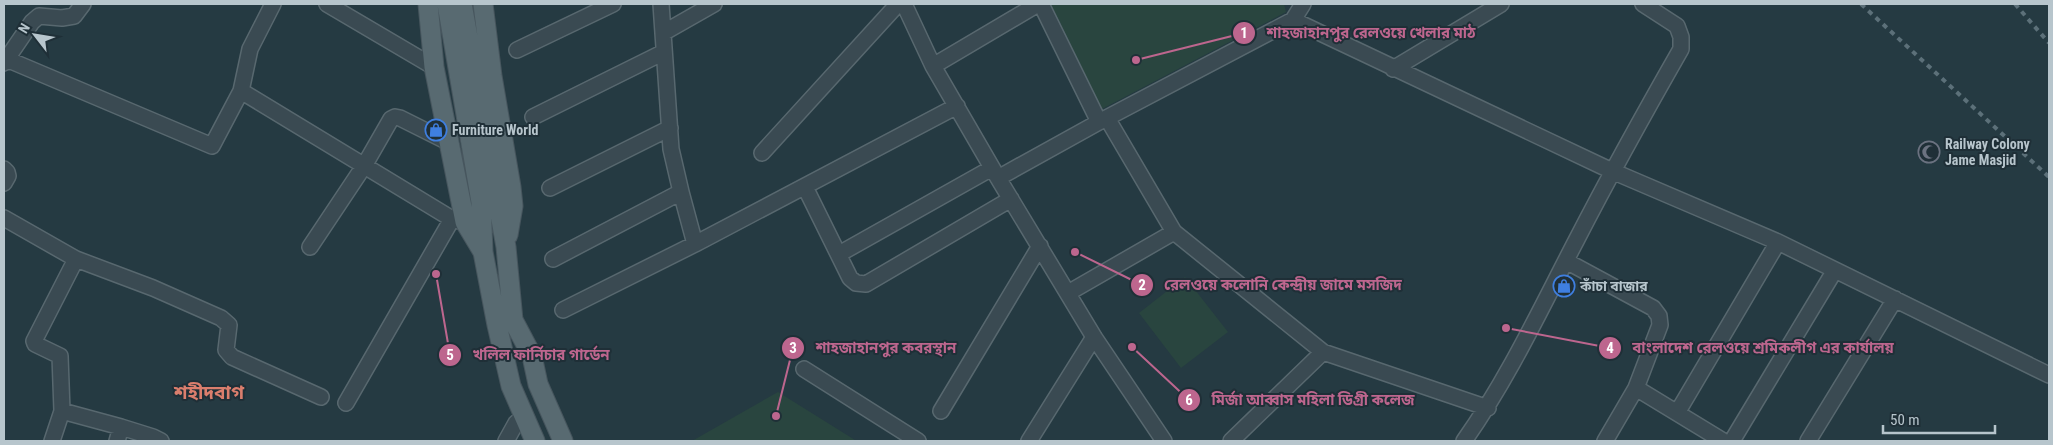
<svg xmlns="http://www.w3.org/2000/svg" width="2053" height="445" font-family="'Roboto Condensed','Noto Sans Bengali',sans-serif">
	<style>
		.green { fill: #29453f }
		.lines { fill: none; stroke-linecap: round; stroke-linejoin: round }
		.minor-casing { stroke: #58686f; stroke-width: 18 }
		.major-casing { stroke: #47565e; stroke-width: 21 }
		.minor { stroke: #3a4a52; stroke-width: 15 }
		.major { stroke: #586a71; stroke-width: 19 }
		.rail { stroke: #5c7079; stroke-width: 4; stroke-dasharray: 5 5; stroke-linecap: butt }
		.labels { text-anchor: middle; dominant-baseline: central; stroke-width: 4; stroke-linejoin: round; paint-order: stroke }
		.poi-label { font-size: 14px; font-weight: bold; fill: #b7c5cc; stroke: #1f2f37; text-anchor: start }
		.district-label { font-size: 19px; font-weight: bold; fill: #da7e6d; stroke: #1f2f37 }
		.leader { fill: none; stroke: #bd668e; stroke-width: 2 }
		.callout-dot { fill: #bd668e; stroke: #1f2f37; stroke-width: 2 }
		.mark-label { font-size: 15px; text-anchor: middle; font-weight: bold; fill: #fff }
		.callout-label { font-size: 15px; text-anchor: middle; font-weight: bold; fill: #bd668e; stroke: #1f2f37; stroke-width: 4; stroke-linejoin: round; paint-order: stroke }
	</style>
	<rect width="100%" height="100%" fill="#253a42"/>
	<path class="green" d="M1051,4H1284L1286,12L1102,109Z
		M1185,277L1228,332L1181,368L1139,313Z
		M778,392L855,440L854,441H692Z"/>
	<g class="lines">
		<g class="minor-casing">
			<path id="minor" d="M327,4L434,67
				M904,4L933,66L998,178L1094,337L1164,441
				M1041,4L1099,122
				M1293,20L1303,4
				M663,33L714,4
				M517,50L613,4
				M4,58L212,146L241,91L250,49L273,4
				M4,63L32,22L39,16L62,18L74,16L83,4
				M933,66L1038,4
				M1393,69L1501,4
				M241,91L452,219L465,222
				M533,117L664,52
				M762,153L898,4
				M4,169L7,172L8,176L4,183
				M998,178L1099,122L1293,20L1612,171L1778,242L2049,375
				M805,187L850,278L856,283L866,284L1011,199
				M550,188L670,128
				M4,218L76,259L153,288L221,318L229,325L226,350L232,357L321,397
				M1174,232L1323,352L1488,408
				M695,244L957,106
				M310,247L364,166L391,119L395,117L400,118L450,143
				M839,254L992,168
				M553,259L681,192
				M1566,261L1653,308L1659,316L1660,325L1636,388
				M1068,293L1174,232L1107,118
				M563,310L695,244L681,192L671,149L661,4
				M804,369L918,441
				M346,403L452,219
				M62,411L60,356L35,344L34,341L76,259
				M941,411L1040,246
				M1677,413L1778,242
				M121,427L153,437L161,441
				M52,441L62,411L121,427L117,441
				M506,441L516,423L523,417
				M1029,441L1094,337
				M1231,441L1323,352
				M1464,441C1509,377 1541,308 1577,239C1610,175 1645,112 1681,49V37L1677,26L1643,4
				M1605,441L1636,388L1723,441
				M1732,441L1835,270
				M1808,441L1895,299"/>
		</g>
		<g class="major-casing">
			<path id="major" d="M428,4L434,67L465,222L483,252
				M447,4L481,202L483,252L497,325L511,386L535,441
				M462,4L506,247L513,320L532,356L538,384L563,441
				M483,4L492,76L511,187L513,206L508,235"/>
		</g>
		<use href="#minor" class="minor"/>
		<use href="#major" class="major"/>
		<path class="rail" d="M1861,4L2049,177
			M2015,4L2049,43"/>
	</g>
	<defs>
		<g id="shop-ring" transform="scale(1.125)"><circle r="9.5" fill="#1f2f37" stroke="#3f7fe0" stroke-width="1.5"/><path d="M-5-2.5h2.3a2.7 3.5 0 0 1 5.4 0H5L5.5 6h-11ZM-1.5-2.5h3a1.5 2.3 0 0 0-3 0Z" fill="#3f7fe0"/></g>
		<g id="mosque-ring" transform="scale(1.125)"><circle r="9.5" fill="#1f2f37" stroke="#6b7280" stroke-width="1.5"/><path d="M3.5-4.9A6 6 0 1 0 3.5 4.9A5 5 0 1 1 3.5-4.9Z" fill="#6b7280"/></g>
	</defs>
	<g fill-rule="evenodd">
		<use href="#shop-ring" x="436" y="130"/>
		<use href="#mosque-ring" x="1929" y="152"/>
		<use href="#shop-ring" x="1564" y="286"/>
	</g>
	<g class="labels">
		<g class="poi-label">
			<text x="452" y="130">Furniture World</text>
			<text x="1945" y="144">Railway Colony<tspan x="1945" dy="16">Jame Masjid</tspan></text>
			<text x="1580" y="286">কাঁচা বাজার</text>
		</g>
		<g class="district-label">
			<text x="209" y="392">শহীদবাগ</text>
		</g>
	</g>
	<path class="leader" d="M1136 60L1244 33M1075 252L1142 285M776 416L793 348M1506 328L1610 348M436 274L450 355M1132 347L1189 400"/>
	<g class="callout-dot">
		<circle cx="1136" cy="60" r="5"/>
		<circle cx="1075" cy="252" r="5"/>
		<circle cx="776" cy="416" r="5"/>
		<circle cx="1506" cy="328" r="5"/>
		<circle cx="436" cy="274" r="5"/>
		<circle cx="1132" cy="347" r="5"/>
		<circle cx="1244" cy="33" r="12"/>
		<circle cx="1142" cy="285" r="12"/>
		<circle cx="793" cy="348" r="12"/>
		<circle cx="1610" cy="348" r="12"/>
		<circle cx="450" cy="355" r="12"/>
		<circle cx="1189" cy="400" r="12"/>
	</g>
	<g class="mark-label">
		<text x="1244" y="38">1</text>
		<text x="1142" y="290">2</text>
		<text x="793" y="353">3</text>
		<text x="1610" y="353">4</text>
		<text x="450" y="360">5</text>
		<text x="1189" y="405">6</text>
	</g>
	<g class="callout-label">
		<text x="1371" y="38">শাহজাহানপুর রেলওয়ে খেলার মাঠ</text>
		<text x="1283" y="290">রেলওয়ে কলোনি কেন্দ্রীয় জামে মসজিদ</text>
		<text x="886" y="353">শাহজাহানপুর কবরস্থান</text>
		<text x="1763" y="353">বাংলাদেশ রেলওয়ে শ্রমিকলীগ এর কার্যালয়</text>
		<text x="541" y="360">খলিল ফার্নিচার গার্ডেন</text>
		<text x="1313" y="405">মির্জা আব্বাস মহিলা ডিগ্রী কলেজ</text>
	</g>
	<rect width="2053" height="445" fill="none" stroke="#b7c5cc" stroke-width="10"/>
	<g transform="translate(35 35) rotate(301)" stroke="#1f2f37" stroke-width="4" paint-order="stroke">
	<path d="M0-4L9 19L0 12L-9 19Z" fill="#b7c5cc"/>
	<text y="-8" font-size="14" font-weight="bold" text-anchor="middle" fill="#b7c5cc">N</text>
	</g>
	<path d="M1883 425v8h112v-8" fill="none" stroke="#b7c5cc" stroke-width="2.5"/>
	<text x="1890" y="425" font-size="15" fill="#b7c5cc" stroke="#1f2f37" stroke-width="4" paint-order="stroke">50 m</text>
</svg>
